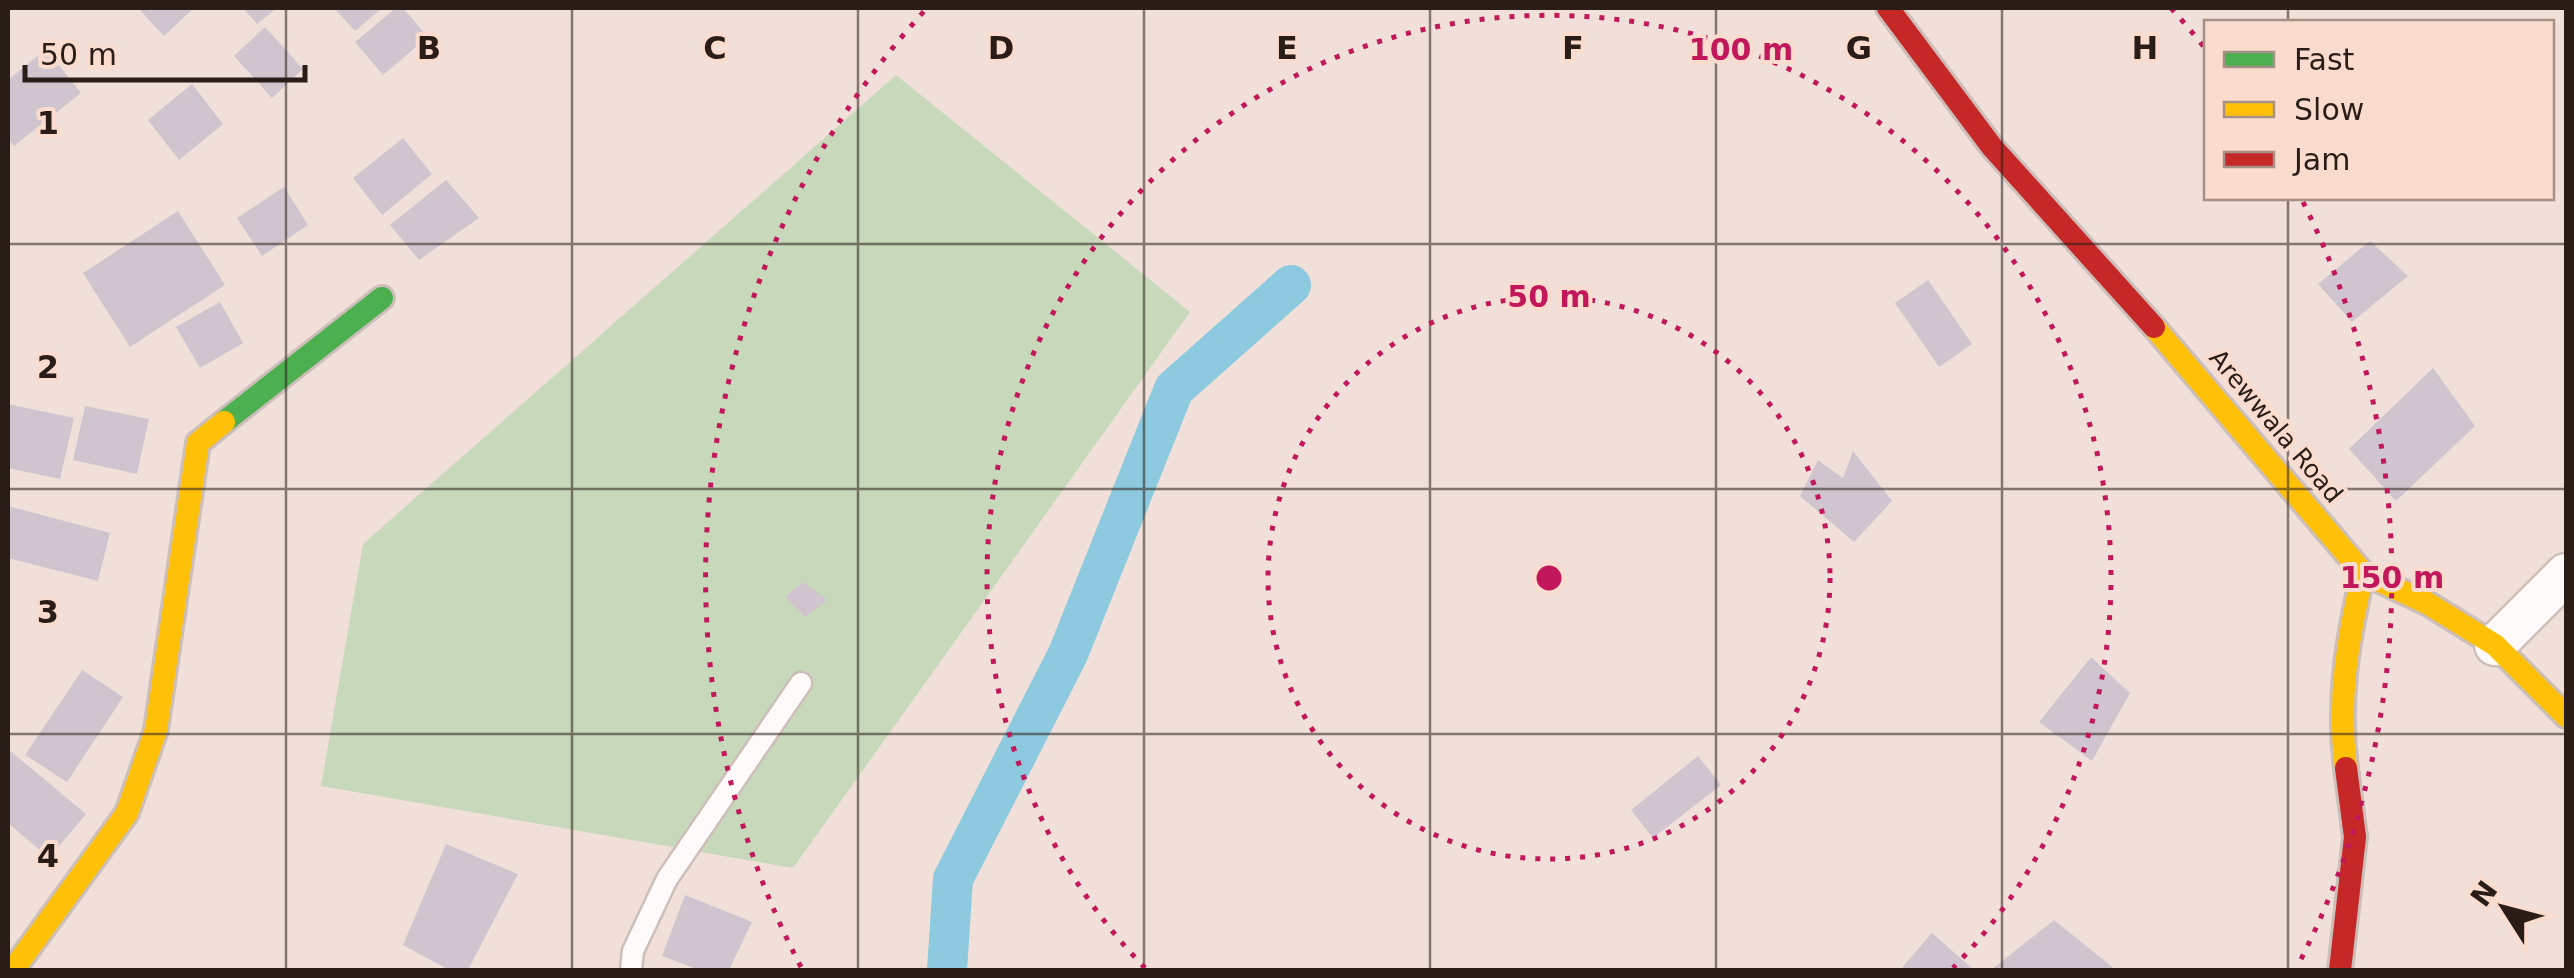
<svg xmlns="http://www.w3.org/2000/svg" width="2574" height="978" font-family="'DejaVu Sans',sans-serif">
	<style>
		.green { fill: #c8d8bb }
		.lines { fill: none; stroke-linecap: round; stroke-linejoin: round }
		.canal { stroke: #8dcadf; stroke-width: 40 }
		.building { fill: #d0c5cf }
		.lane-casing { stroke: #cdbeb9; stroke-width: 25 }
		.street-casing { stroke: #cdbeb9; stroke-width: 45 }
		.fast-casing { stroke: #cdbeb9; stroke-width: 28 }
		.slow-casing { stroke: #cdbeb9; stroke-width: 28 }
		.jam-casing { stroke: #cdbeb9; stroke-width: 28 }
		.lane { stroke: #fdfaf9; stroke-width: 20 }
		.street { stroke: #fdfaf9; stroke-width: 40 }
		.fast { stroke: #4caf50; stroke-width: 22 }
		.slow { stroke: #ffc107; stroke-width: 22 }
		.jam { stroke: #c62828; stroke-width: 22 }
		.grid { fill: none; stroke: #2a1d18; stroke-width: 2.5; stroke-opacity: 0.55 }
		.ring { fill: none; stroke: #c2185b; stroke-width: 5; stroke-dasharray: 5 10 }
		.labels { text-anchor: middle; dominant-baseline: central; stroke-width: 8; stroke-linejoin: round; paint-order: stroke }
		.street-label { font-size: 25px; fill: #2a1d18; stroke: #fadccf }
		.grid-label { font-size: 32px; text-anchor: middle; font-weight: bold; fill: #2a1d18; stroke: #fadccf; stroke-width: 8; stroke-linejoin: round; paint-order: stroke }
		.centre { fill: #c2185b; stroke: #fadccf; stroke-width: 5 }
		.ring-label { font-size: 30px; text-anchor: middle; font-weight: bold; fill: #c2185b; stroke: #fadccf; stroke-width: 8; stroke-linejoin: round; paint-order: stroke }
	</style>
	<rect width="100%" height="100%" fill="#f0e0d9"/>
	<path class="green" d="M896,75L1190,312L793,868L321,786L363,544Z"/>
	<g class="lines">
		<path class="canal" d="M947,970L953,879L1068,654L1174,389L1291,285"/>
	</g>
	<path class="building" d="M138,8H194L164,36Z
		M243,8H277L257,24Z
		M334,8H382L355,31Z
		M396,8H403L428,37L383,75L355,42Z
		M265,27L303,69L272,98L234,56Z
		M46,49L81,93L14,146L8,138V80Z
		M192,84L223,124L179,160L148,120Z
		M403,138L432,174L382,215L353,178Z
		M446,180L479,218L419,260L390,225Z
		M284,187L308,225L262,256L237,218Z
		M178,211L225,285L130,347L83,273Z
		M2370,241L2408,276L2352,322L2318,284Z
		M1928,280L1972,344L1939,367L1895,303Z
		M220,302L243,343L200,368L176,327Z
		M2433,368L2475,426L2396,501L2349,449Z
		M8,404L74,418L60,479L8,468Z
		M85,406L149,419L137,474L73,460Z
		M1853,451L1892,501L1854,542L1800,496L1818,460L1843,478Z
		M8,506L110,533L98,581L8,558Z
		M803,582L827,600L805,617L785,597Z
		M2091,657L2130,693L2092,761L2039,722Z
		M82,670L123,697L67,782L25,755Z
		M8,749L86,814L49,858L8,823Z
		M1698,756L1721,785L1653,838L1631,810Z
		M446,844L518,874L468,970H449L403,945Z
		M685,895L752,922L729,970H699L662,956Z
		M2054,920L2116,970H1991Z
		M1932,933L1974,970H1900Z"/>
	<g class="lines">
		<g class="lane-casing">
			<path id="lane" d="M631,970L633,951L667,879L801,683"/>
		</g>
		<g class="street-casing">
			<path id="street" d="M2495,645L2566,574"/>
		</g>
		<g class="fast-casing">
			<path id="fast" d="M224,422L382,298"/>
		</g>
		<g class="slow-casing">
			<path id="slow" d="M2154,327L2363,573C2348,638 2337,700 2346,768
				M2363,573L2427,603L2495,645L2566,716
				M13,970L127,813L156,730L198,443L224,422"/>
		</g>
		<g class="jam-casing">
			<path id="jam" d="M1888,8L1992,147L2154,327
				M2340,970L2355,837L2346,768"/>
		</g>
		<use href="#lane" class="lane"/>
		<use href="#street" class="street"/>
		<use href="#fast" class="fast"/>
		<use href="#slow" class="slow"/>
		<use href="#jam" class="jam"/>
	</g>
	<path class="grid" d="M286,8V970M572,8V970M858,8V970M1144,8V970M1430,8V970M1716,8V970M2002,8V970M2288,8V22M2288,198V970M8,244H2566M8,489H2566M8,734H2566"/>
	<g class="ring">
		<circle cx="1549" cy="578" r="281"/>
		<path d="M1145 968A562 562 0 1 1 1953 968"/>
		<path d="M801 967A843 843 0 0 1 927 8M2171 8A843 843 0 0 1 2204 47M2303 202A843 843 0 0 1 2297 967"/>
	</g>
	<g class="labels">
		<g class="street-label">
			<text transform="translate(2276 426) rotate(50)">Arewwala Road</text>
		</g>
	</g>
	<g class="grid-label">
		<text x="429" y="59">B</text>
		<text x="715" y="59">C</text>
		<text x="1001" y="59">D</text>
		<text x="1287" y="59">E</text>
		<text x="1573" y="59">F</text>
		<text x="1859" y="59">G</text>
		<text x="2145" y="59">H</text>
		<text x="48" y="134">1</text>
		<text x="48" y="378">2</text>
		<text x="48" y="623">3</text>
		<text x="48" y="867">4</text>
	</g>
	<circle cx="1549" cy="578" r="15" class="centre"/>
	<g class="ring-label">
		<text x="1741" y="60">100 m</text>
		<text x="1549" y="307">50 m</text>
		<text x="2392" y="588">150 m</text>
	</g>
	<rect width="2574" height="978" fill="none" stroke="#2a1d18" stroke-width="20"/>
	<rect x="2204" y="20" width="350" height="180" fill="#fadccf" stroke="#a79086" stroke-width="2.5"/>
	<rect x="2224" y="52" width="50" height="15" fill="#4caf50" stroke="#a79086" stroke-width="2.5"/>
	<text x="2294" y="70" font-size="30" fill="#2a1d18">Fast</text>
	<rect x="2224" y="102" width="50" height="15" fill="#ffc107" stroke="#a79086" stroke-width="2.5"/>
	<text x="2294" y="120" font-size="30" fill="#2a1d18">Slow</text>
	<rect x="2224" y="152" width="50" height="15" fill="#c62828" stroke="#a79086" stroke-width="2.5"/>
	<text x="2294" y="170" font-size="30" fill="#2a1d18">Jam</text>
	<g transform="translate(2504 908) rotate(306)" stroke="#fadccf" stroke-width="8" paint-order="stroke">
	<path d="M0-8L18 38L0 25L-18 38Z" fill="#2a1d18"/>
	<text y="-15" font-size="28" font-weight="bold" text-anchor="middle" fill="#2a1d18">N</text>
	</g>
	<path d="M25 65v15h280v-15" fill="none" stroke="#2a1d18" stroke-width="5"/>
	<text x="40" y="65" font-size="30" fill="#2a1d18" stroke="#fadccf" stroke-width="8" paint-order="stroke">50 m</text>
</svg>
